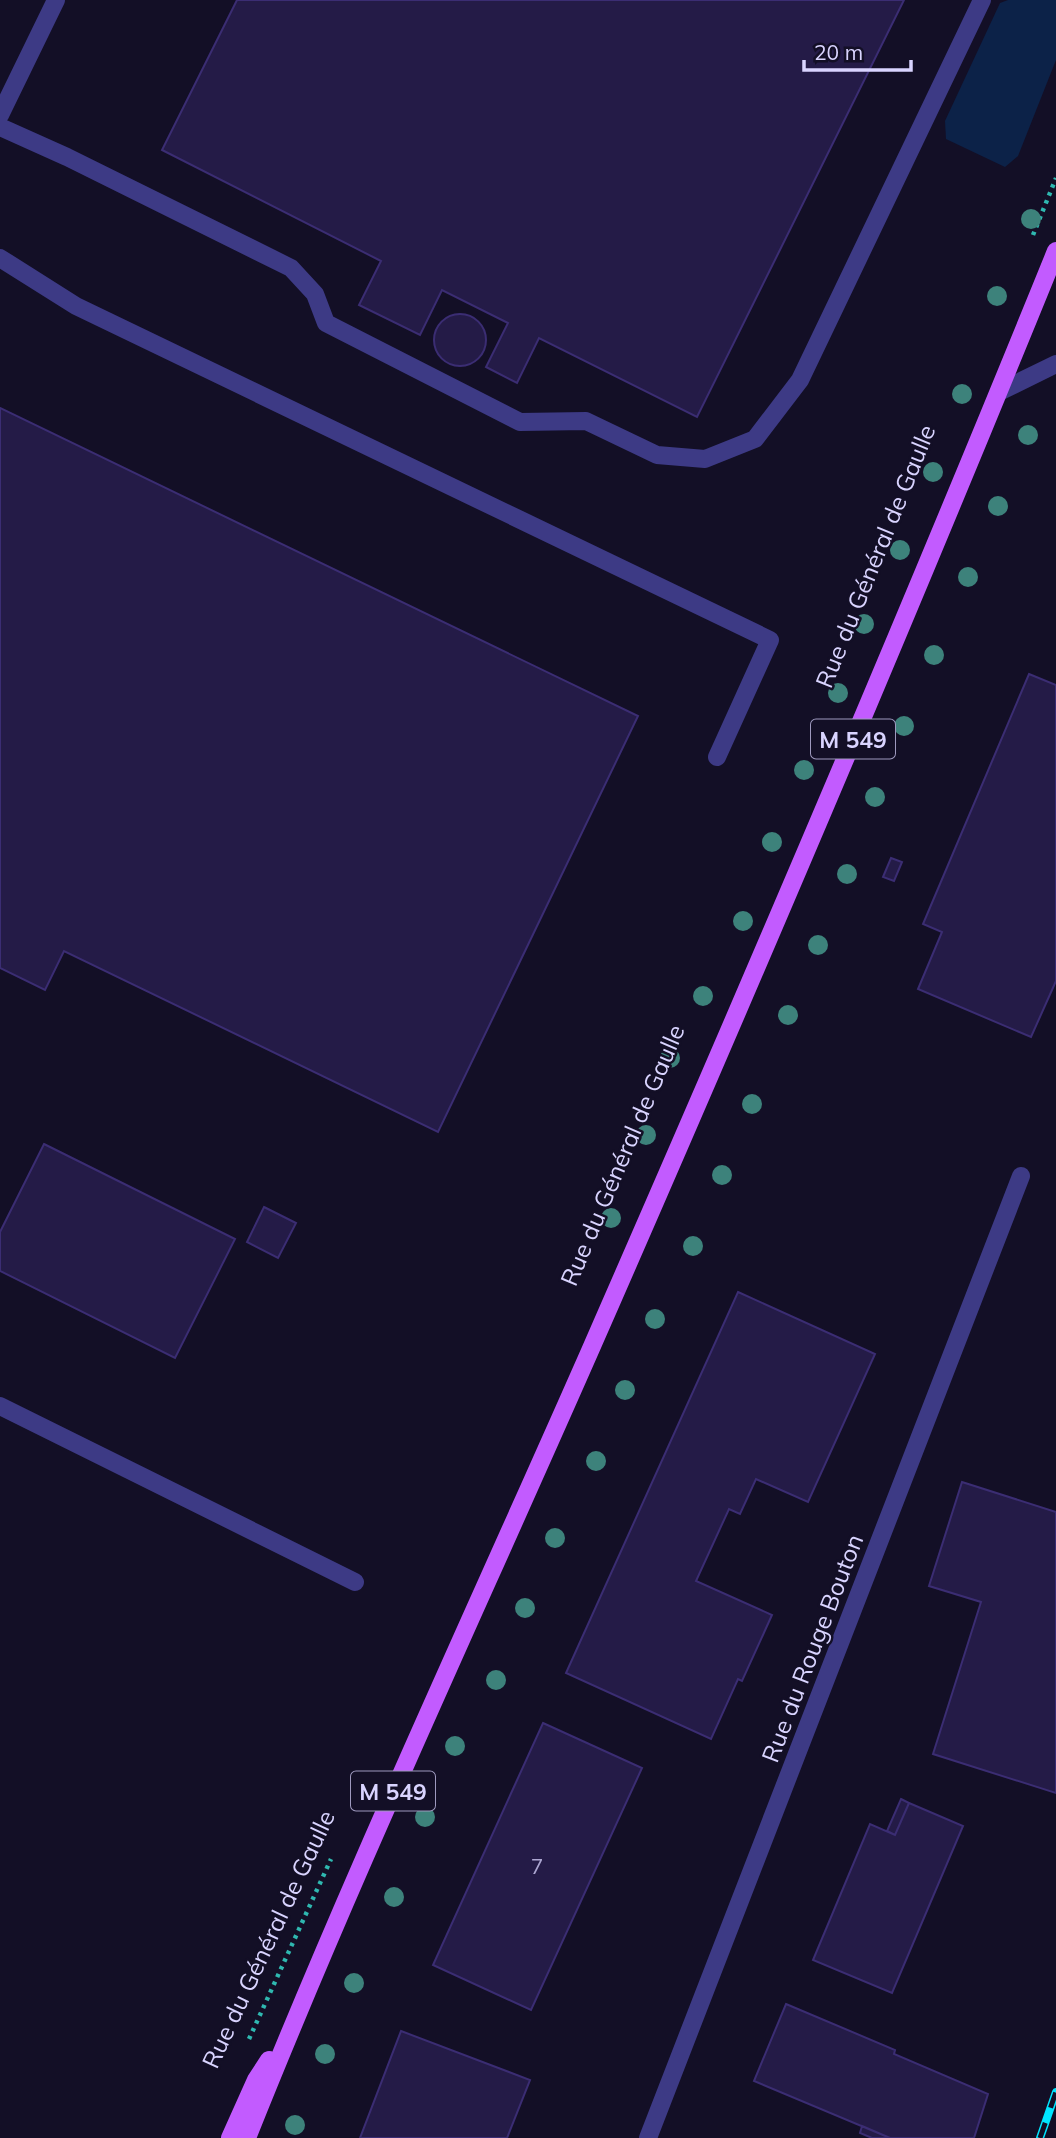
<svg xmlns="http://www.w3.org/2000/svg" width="1056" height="2138" font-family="Mulish,sans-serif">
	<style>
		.water { fill: #0c2248 }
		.building { fill: #241b47; stroke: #3b2d73; stroke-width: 2 }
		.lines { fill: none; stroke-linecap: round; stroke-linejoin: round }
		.path { stroke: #2fb8b0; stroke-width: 4.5; stroke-dasharray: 3.5 5; stroke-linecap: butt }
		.lane { stroke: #3d3a85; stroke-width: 18 }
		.street { stroke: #3d3a85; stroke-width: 18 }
		.primary { stroke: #c25bff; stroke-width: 18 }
		.rail-casing { stroke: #00e5ff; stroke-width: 8 }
		.rail { stroke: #130f26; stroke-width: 5; stroke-dasharray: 16; stroke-linecap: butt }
		.tree { fill: #3d827b }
		.labels { text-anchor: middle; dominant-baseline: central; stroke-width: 5; stroke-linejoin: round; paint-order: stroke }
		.number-label { font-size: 21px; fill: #aca6d1 }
		.shield { fill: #130f26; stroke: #9e99be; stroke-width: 2 }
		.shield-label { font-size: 23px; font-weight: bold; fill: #d9d4ff }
		.street-label { font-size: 24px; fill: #d9d4ff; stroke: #130f26 }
	</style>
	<rect width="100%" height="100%" fill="#130f26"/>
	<path class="water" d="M1008,0H1056V60L1018,156L1005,167L946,139L945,121L1000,3Z"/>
	<path class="building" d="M237,0H904L697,417L539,338L517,383L486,367L508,323L442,290L420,335L359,305L381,261L162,150Z
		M434 340a26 26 0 1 1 52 0a26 26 0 1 1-52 0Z
		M0,408L638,716L438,1132L64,951L45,990L0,968Z
		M1029,674L1056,685V981L1031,1037L918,989L942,932L923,924Z
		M891,858L902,862L894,881L883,877Z
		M44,1144L235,1239L175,1358L0,1271V1232Z
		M264,1207L296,1223L278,1258L247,1242Z
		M738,1292L875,1354L808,1502L756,1479L740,1514L729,1509L696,1581L772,1615L742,1681L738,1679L711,1739L566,1673Z
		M962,1482L1056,1512V1793L933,1754L981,1602L929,1586Z
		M543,1723L642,1768L531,2010L433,1965Z
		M901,1799L909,1803L895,1835L887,1831Z
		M909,1803L963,1826L892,1993L813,1960L870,1824L895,1835Z
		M786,2004L895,2050L894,2054L988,2094L974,2138H890L754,2081Z
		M401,2031L530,2080L507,2138H360Z
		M862,2126L890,2138H872L860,2133Z"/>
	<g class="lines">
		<path class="path" d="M1033,235L1056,178
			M249,2039L331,1859"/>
		<path class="lane" d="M0,115L56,0
			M0,127L67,157L291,268L315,294L326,323L520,422L586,421L657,455L705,459L755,439L800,380L982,0
			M0,258L76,306L770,640L717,757
			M999,392L1056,364
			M0,1406L355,1582"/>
		<path class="street" d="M648,2138L1021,1176"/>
		<path class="primary" d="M230,2138L256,2080L269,2060
			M247,2138C354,1870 477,1608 593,1344C752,981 907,618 1056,251"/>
		<g class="rail-casing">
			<path id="rail" d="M1040,2138L1056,2092"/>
		</g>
		<use href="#rail" class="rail"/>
	</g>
	<g class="tree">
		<circle cx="1031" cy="219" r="10"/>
		<circle cx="997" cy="296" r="10"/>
		<circle cx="962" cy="394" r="10"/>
		<circle cx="1028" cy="435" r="10"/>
		<circle cx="933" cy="472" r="10"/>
		<circle cx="998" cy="506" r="10"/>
		<circle cx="900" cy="550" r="10"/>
		<circle cx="968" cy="577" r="10"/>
		<circle cx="864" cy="624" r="10"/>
		<circle cx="934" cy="655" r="10"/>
		<circle cx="838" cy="693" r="10"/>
		<circle cx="904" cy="726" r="10"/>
		<circle cx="804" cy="770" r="10"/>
		<circle cx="875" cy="797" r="10"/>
		<circle cx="772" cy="842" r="10"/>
		<circle cx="847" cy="874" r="10"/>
		<circle cx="743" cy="921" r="10"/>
		<circle cx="818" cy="945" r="10"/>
		<circle cx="703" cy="996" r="10"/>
		<circle cx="788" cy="1015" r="10"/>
		<circle cx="670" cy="1058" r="10"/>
		<circle cx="752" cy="1104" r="10"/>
		<circle cx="646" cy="1135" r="10"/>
		<circle cx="722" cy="1175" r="10"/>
		<circle cx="611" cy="1218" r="10"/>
		<circle cx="693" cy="1246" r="10"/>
		<circle cx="655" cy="1319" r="10"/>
		<circle cx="625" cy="1390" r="10"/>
		<circle cx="596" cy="1461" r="10"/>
		<circle cx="555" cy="1538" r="10"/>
		<circle cx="525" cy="1608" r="10"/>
		<circle cx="496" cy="1680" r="10"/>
		<circle cx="455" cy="1746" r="10"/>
		<circle cx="425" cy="1817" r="10"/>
		<circle cx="394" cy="1897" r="10"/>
		<circle cx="354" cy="1983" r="10"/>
		<circle cx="325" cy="2054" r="10"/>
		<circle cx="295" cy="2125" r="10"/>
	</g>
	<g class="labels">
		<g class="number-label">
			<text x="537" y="1866">7</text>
		</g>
		<g class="shield">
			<rect x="811" y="719.5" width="84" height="39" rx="5"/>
			<rect x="351" y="1771.5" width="84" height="39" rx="5"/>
		</g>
		<g class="shield-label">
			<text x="853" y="739">M 549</text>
			<text x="393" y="1791">M 549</text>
		</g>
		<g class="street-label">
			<text transform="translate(875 556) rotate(-68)">Rue du Général de Gaulle</text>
			<text transform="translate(622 1155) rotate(-67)">Rue du Général de Gaulle</text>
			<text transform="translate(812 1648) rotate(-69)">Rue du Rouge Bouton</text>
			<text transform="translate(268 1939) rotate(-65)">Rue du Général de Gaulle</text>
		</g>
	</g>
	<path d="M804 60v10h107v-10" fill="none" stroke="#d9d4ff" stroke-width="3.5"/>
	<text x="814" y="60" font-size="21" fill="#d9d4ff" stroke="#130f26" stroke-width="5" paint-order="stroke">20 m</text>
</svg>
